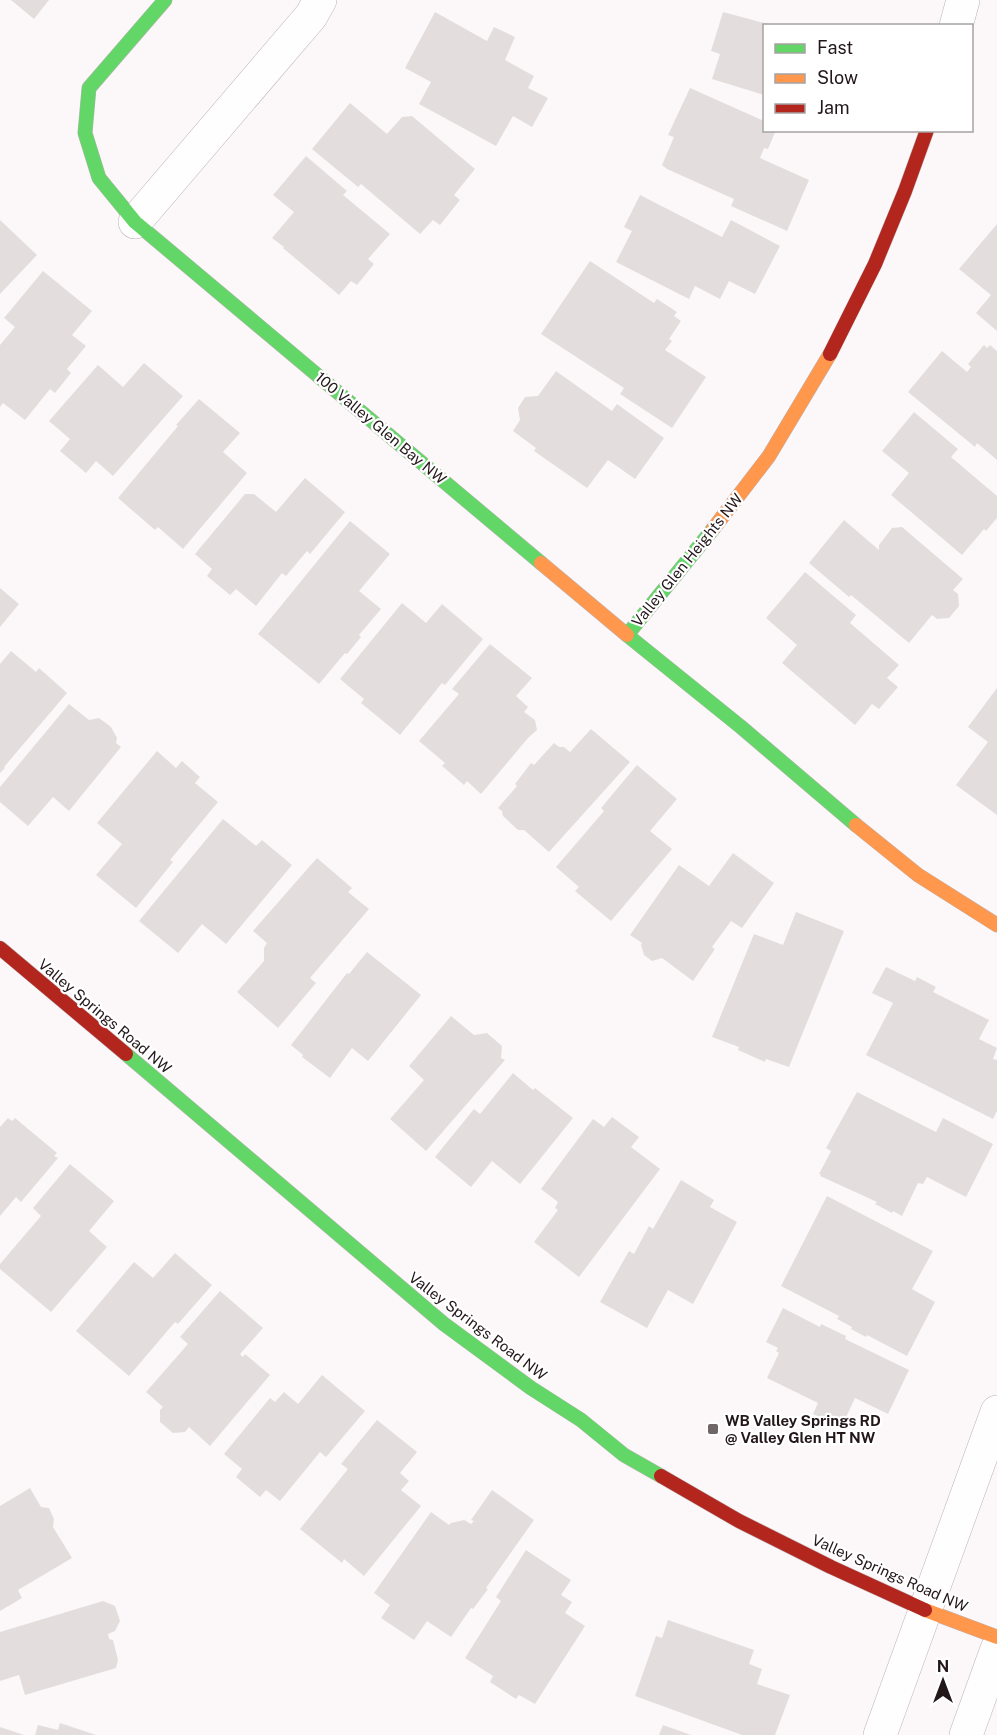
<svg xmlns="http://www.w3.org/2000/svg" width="997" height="1735" font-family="'Public Sans',sans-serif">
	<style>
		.building { fill: #e4dddd }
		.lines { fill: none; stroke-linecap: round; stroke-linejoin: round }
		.street-casing { stroke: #bcb4b6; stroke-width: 34 }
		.fast-casing { stroke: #bcb4b6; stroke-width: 15 }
		.slow-casing { stroke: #bcb4b6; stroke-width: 15 }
		.jam-casing { stroke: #bcb4b6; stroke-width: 15 }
		.street { stroke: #fffefe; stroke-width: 33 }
		.fast { stroke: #63d668; stroke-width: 14 }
		.slow { stroke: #ff974d; stroke-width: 14 }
		.jam { stroke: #b3261e; stroke-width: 14 }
		.poi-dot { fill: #6f6668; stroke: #fff; stroke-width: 2 }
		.labels { text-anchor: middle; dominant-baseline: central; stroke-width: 4.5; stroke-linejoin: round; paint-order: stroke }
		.street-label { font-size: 15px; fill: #23171a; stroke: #fff }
		.poi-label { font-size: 15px; font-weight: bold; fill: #23171a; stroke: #fff; text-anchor: start }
	</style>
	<rect width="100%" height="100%" fill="#fcf8f9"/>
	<path class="building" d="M11,0H49L34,19Z
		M435,12L487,41L494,27L515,37L505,60L534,76L528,88L548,98L532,127L513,116L496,146L419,104L431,82L405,68Z
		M723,12L772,25L764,26V95L712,79L720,54L711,51Z
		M690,88L764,121V130H776L768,149L764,148L760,158L809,180L787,231L731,206L734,199L667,169L662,165L674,137L668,135Z
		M350,103L387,134L402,117L412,116L475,169L454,195L460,200L440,225L433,220L420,234L361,184L358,187L312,149Z
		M306,156L347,191L343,195L390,234L368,259L374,264L357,285L351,281L339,295L283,248L284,247L272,238L294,212L273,195Z
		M640,195L722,237L731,220L780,246L755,294L729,281L720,299L695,286L689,299L616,262L632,231L624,227Z
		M0,220L37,255L0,294Z
		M997,224V331L976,313L991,295L959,269Z
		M590,261L654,303L657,299L677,312L674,316L681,321L669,339L672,341L665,350L706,377L672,428L620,394L624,388L541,334Z
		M43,271L92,311L72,335L86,346L67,369L71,373L55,393L50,389L25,420L3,403L0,407V345L15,327L4,318Z
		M984,345L987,348L990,345L997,351V460L977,443L975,447L908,392L942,351L967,372L971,367L968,364Z
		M144,363L183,396L113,476L96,461L86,473L60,451L70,439L49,421L98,365L123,387Z
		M556,371L612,411L617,404L664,438L635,479L608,460L587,488L534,451L536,448L513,431L520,420L518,408L525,397L538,396Z
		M199,399L240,433L223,452L247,473L183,549L158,527L155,530L118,498L178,426L176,425Z
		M914,412L958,449L951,457L997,496V518L986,531L984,529L962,555L891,495L909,473L882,451Z
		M305,478L345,512L310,554L307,551L286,576L282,573L256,606L236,589L230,595L207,576L212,569L195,554L245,494H254L276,512Z
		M844,520L879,550V545L892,528L902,527L963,579L953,590L958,594L959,606L949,618L937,619L932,615L909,643L851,595L849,597L809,563Z
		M350,521L390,554L359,591L381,609L359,635L361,637L347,654L345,653L319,684L258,634Z
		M805,572L856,615L850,623L899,665L887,678L898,687L879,709L872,704L855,725L782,663L797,645L766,618Z
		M0,588L19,604L0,627Z
		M402,603L426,623L442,604L483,639L445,685L442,683L400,735L361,703L364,699L340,679Z
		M490,644L532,678L516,696L528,707L524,712L535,720L537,730L528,738L481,794L467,781L464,785L448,771L442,766L445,763L419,741L459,694L452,689Z
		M11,651L36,672L39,668L67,693L4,767L5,768L0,773V664Z
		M997,688V815L956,785L988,742L968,727Z
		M69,704L89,720L99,718L111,727L117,738L116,743L121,747L69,811L53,797L28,826L0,802V787Z
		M591,729L630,762L549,852L524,830H518L503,816L502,811L498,808L517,786L515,784L531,763L534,765L554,743L559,747H564L570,752Z
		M157,751L176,768L182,761L200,777L195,783L218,802L170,860L173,862L136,908L96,875L122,844L97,823Z
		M637,765L677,799L650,831L672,849L611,921L575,891L579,887L556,867L604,811L601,808Z
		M223,819L256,846L262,840L292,865L226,944L202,924L178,953L139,921Z
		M733,853L774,883L742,928L731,921L712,947L715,949L693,981L662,958L652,961L644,955L641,945L642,943L630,935L679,865L709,886Z
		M317,858L352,888L348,892L369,909L310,978L316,983L278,1028L237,992L264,961V948L267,943L253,931Z
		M796,912L844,931L789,1067L766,1059L765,1062L738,1050L739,1047L712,1037L754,934L783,945Z
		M367,952L421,995L368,1061L352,1048L330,1078L302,1057L303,1055L291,1045L347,973L349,974Z
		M886,967L915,981L917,977L936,987L933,992L989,1020L979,1039L997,1048L993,1059L997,1060V1111L993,1119L866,1055L893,1003L872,993Z
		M451,1016L474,1035L487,1033L502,1046L501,1058L505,1060L426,1151L390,1119L424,1080L409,1066Z
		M513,1073L533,1090L535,1088L573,1118L520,1184L492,1161L471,1187L435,1157L474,1109L480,1114Z
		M857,1092L936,1132L943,1118L993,1144L966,1197L927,1177L923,1184L918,1183L902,1216L893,1211L892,1213L875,1204L877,1202L820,1176L821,1174H819L831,1151L826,1148Z
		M612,1117L639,1137L631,1147L660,1169L579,1277L534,1242L558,1210L555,1208L558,1202L541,1189L593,1119L604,1127Z
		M8,1118L12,1121L15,1118L57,1153L54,1156L58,1158L21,1202L16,1197L0,1216V1127Z
		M70,1164L114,1201L89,1231L107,1247L51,1312L0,1269V1264L41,1216L33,1208Z
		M681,1180L714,1200L710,1207L737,1222L693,1304L668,1290L647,1328L600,1302L629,1251L634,1254L649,1226L653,1229Z
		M827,1196L933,1251L912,1289L935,1302L907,1356L867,1335L866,1337L851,1329L852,1327L837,1319L839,1316L781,1286Z
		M175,1253L212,1285L178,1324L175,1322L129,1376L76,1331L134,1262L153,1278Z
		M220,1291L263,1328L240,1354L243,1357L245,1354L270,1375L210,1446L189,1427L185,1432L173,1433L160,1422V1410L163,1407L146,1392L188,1344L180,1337Z
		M783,1308L820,1327L821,1324L846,1336L845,1339L909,1370L888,1414L855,1398L841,1428L813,1414L818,1403L767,1378L779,1353L776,1351L778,1348L766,1342Z
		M322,1375L365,1411L326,1457L320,1452L280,1501L266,1490L260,1497L236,1477L242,1469L224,1454L270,1398L275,1402L284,1392L298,1404Z
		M377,1420L417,1452L400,1473L409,1481L401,1490L421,1506L364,1576L344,1559L342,1563L300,1529L348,1469L341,1464Z
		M30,1488L41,1507L49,1508L54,1519L53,1527L72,1558L18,1590L22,1598L0,1611V1506Z
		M492,1490L534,1520L486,1588L488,1589L473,1609L471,1608L451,1637L427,1621L414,1640L381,1618L390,1605L374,1593L431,1512L449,1525L451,1523L464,1520L471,1524L474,1521L471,1520Z
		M526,1550L571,1580L561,1595L572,1602L565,1613L585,1626L535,1704L519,1695L516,1699L490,1682L493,1676L465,1658L501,1601L496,1597Z
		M103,1601L115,1606L120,1621L115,1631L108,1634L109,1639L113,1640L118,1660L116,1668L25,1695L19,1675L0,1681V1632Z
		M668,1620L754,1650L749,1664L762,1669L757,1684L790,1695L775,1735H742L635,1696L656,1636L662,1638Z
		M60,1723L96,1735H35L38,1725L58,1730Z
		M663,1725L691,1735H659Z
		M0,1727L24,1735H0Z"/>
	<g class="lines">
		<g class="street-casing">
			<path id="street" d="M956,26L963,0
				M135,222L311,16L320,0
				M880,1735L997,1412
				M966,1735L997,1649"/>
		</g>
		<g class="fast-casing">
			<path id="fast" d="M165,0L89,88L85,133L99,178L135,222L541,563
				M713,529L627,635L741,727L856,825
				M126,1054L444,1324L531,1388L581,1420L624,1455L661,1476"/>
		</g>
		<g class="slow-casing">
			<path id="slow" d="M713,529L769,456L830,354
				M541,563L627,635
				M856,825L918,875L997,925
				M925,1610L997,1637"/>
		</g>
		<g class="jam-casing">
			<path id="jam" d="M830,354L875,264L905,191L927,130
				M0,948L126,1054
				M661,1476L739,1521L831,1567L925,1610"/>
		</g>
		<use href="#street" class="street"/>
		<use href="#fast" class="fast"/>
		<use href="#slow" class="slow"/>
		<use href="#jam" class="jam"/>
	</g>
	<rect class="poi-dot" x="707" y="1423" width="12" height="12" rx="3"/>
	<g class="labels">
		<g class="street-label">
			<text transform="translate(381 428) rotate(40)">100 Valley Glen Bay NW</text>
			<text transform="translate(687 560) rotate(-51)">Valley Glen Heights NW</text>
			<text transform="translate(105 1016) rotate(40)">Valley Springs Road NW</text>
			<text transform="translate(478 1326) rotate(37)">Valley Springs Road NW</text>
			<text transform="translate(890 1573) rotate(24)">Valley Springs Road NW</text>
		</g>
		<g class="poi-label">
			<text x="725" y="1420">WB Valley Springs RD<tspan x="725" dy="17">@ Valley Glen HT NW</tspan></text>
		</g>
	</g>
	<rect x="763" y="24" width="210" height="108" fill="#ffffff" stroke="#a7a2a3" stroke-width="1.5"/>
	<rect x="775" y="44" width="30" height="9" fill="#63d668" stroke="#a7a2a3" stroke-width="1.5"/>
	<text x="817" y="54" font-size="18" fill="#23171a">Fast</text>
	<rect x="775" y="74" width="30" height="9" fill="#ff974d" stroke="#a7a2a3" stroke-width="1.5"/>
	<text x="817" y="84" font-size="18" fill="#23171a">Slow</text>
	<rect x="775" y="104" width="30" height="9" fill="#b3261e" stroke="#a7a2a3" stroke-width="1.5"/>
	<text x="817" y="114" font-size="18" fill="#23171a">Jam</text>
	<g transform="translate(943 1681)" stroke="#ffffff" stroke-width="4.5" paint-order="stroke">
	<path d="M0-4.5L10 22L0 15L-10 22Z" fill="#23171a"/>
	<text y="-9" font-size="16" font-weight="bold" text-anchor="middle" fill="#23171a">N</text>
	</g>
</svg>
